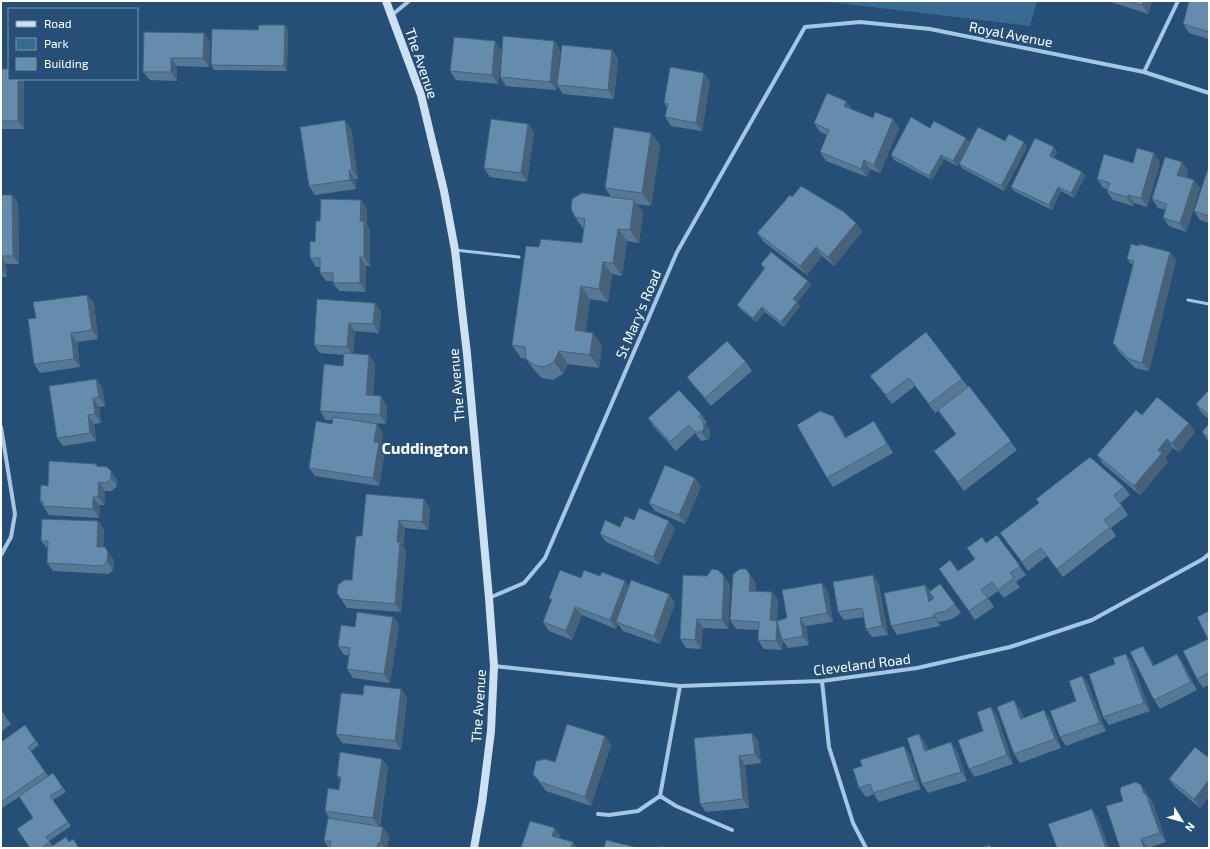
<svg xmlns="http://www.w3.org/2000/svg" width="1210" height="849" font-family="'Exo 2',sans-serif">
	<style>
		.green { fill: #386a94 }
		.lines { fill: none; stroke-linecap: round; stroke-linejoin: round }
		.lane { stroke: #a6c6e3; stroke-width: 3 }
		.street { stroke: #a6c6e3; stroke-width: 4 }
		.secondary { stroke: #cee1f3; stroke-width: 8 }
		.wall { fill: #577895 }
		.shaded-wall { fill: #476179 }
		.building { fill: #658bad; stroke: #476179 }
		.labels { text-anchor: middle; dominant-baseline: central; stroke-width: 3; stroke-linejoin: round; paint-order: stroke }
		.street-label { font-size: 14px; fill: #fff; stroke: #254f77 }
		.quarter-label { font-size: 16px; font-weight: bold; fill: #fff; stroke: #254f77 }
	</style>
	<rect width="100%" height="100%" fill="#254f77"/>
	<path class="green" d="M821,1H1037L1030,26Z"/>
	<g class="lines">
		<path class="lane" d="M455,250L519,257
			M1188,300L1209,304"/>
		<path class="street" d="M392,15L409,1
			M1144,72L1178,1
			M1,427L15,514L11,537L1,555
			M489,598L524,583L545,558L677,252L805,27L860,22L930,29L1144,72L1209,93
			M494,666L680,686L822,681L917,668L1010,647L1092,620L1203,559L1209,554
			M822,681L829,747L853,823L866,848
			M680,686L660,796L676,806L732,830
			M598,814L609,815L638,811L660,796"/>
		<path class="secondary" d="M386,1L421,95L444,191L455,250L467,354L489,598L494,666L491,731L482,803L474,848"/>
	</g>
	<path class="wall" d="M1108,1H1152L1148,14Z
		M1209,1V39L1189,33L1183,24Z
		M285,25L288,30L287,71L214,70L211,65L258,30Z
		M144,32L210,41L209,67L177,66V81L150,80L143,72Z
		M495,41L501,50L498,84L456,80L450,71Z
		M554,41L560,50L556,90L506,86L500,77Z
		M612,50L618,59L614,99L563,94L557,85Z
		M1,69L9,79H24V129H1Z
		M710,81L702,131L671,126L665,117L667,107L664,103Z
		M846,101L852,110L899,128L880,173L870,169L867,177L826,161L820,152L827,135L820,132L814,123Z
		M528,124L534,132L527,182L490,177L484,168Z
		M930,128L966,138L970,143L957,166L944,159L932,180L894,160L891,155Z
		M351,129L358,179H355L356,189L315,195L309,186Z
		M651,133L660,145L651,206L637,204L643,213L639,243L627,241L622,276L612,274L608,302L590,299L585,332L602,345L599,368L568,364L563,374L553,380L542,378L535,371L526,359L521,358L512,345L539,247L582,243L584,230L575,217L611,197L605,188Z
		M1005,141L1024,142L1027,147L1004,191L962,168L959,164Z
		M1057,151L1054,158L1082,172L1085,176L1074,198L1061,191L1052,210L1014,191L1011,187Z
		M1160,162L1147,207L1134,203L1133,206L1113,200L1107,191L1108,189L1103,188L1097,179L1133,163Z
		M1182,162L1188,170L1186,177L1194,180L1200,188L1186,232L1169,226L1163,218L1166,210L1158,208L1152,199Z
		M1209,166V223L1200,220L1194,211Z
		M1,195H12L18,203L19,264H6L7,277H1Z
		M792,197L856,223L862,232L834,266L822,256L807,275L764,242L757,233Z
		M367,209V225L370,230V266H366V292L339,291L333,283V281H326L320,273V267H316L310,258L315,242L320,221Z
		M1139,246L1170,252L1176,260L1149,371L1135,368L1119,352L1113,343L1133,266L1127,259Z
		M761,264L808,281L811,285L797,303L800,306L784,327L765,312L756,322L740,309L737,305L764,269Z
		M87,295L94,303L98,339L77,342L80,367L40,373L34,364L36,318Z
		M375,303L381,312L379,333L355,331L353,354L369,355L375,364L373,395L387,405L386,424L368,423L383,433L381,446L385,451L379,486L315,476L309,468L332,424L333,420H326L320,411L343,366L344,355L320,353L314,345Z
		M746,362L752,371L711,406L693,385L687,377Z
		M870,376L962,379L1017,450L964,491L934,451L956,434L938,411L935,413L915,386L892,404Z
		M96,379L102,387L105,406L99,407L101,423L94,424L96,441L63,446L57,438Z
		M1209,392V419L1202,413L1196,404Z
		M701,414L707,423L705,424L710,430V437L707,440L701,441L695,433L676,451L654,427L648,418Z
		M1209,424V442L1202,432Z
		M839,425L846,437L880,430L893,453L833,487L827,478Z
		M1195,432L1179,452L1173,448L1165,458L1168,462L1140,495L1103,464L1097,455Z
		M96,464L98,466L111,471L117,480V486L112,491H105L104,505H100L99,518L49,515L40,501L48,486Z
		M695,478L701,487L685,524L655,511L649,503Z
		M1124,487L1130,495L1120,503L1128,515L1111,528L1116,536L1063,577L1047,556L1028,571L1000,533Z
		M424,499L430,508L428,530L405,528L403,547L406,551L401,612L347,608L337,593L352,580L362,536Z
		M634,520L675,529L659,565L606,542L600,534L620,527Z
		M98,521L104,530L103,547L111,556L114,561L113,570L109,574L53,571L47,563L48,549L41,541Z
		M997,535L1026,575L1016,582L1020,587L1004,598L998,591L988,598L994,607L975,620L939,569L958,571L975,559L986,543Z
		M746,569L756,584V591L772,592L778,600L777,621L787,618L828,592L833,622L806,626L809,645L788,648L783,641L782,650L764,649L758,640V630L736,629L730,620Z
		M683,575L730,585L728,629L703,628L701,649L686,648L680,639Z
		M873,575L879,584L888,635L872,637L866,629L864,617L844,620L838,612Z
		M600,576L625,581L629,587L669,594L675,603L660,644L623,631L618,624L616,629L582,615L572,640L549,631L543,622L551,601L549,598L581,578Z
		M940,584L961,613L952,619L939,622L940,626L897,635L891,626L925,585L930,591Z
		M1209,611V685L1203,688L1197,679L1208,639Z
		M393,617L399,625L390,683L353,678L347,669L349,655H344L338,646L355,627Z
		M1177,654L1183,663L1197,690L1160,709L1154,700L1149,655L1154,666Z
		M1132,662L1150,711L1109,725L1103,717Z
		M1082,676L1088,684L1106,731L1066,746L1060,737L1076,701Z
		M401,689L407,698L401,750L342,743L336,734Z
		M991,707L997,716L1013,764L975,777L969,769L983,731Z
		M1020,709L1024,718L1050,719L1061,748L1020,763L1014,754Z
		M1,711L11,724L1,732Z
		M25,725L39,745L31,751L48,776L53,773L66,792L53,800L71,826L49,841L53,846L69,842L79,848H30L33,818L19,797L2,808L1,806V742Z
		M752,733L758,741L761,763L745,765L749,808L706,812L700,804Z
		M605,736L611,745L591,806L546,791L539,782L533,774Z
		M925,742L928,750L957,751L967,781L928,793L922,784Z
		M910,755L921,789L879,802L874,794L866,797L859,788Z
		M1209,758V796L1200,808L1175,787L1169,779Z
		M382,759L388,767L380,827L389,836L387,848H329L324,841L330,819L325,811L339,790L340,780L337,776Z
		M1141,785L1153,803L1166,842L1148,848H1120L1123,801Z"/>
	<path class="shaded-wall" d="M1143,1H1152L1148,14L1142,5Z
		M285,25L288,30L287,71L284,66Z
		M204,33L210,41L209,67L203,58Z
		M495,41L501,50L498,84L492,75Z
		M554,41L560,50L556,90L550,82Z
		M612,50L618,59L614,99L608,90Z
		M171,58L177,66V81L171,72Z
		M704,73L710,81L702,131L696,123Z
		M18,79H24V129L18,121Z
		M846,101L852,109L850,115L844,106Z
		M893,119L899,128L880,173L874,165Z
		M345,120L351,129L358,179L352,170Z
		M528,124L534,132L527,182L521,173Z
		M651,133L660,145L651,206L642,193Z
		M966,138L970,143L957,166L953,161Z
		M1024,142L1027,147L1004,191L1001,186Z
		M1054,147L1057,151L1053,160L1050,156Z
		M1154,153L1160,162L1147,207L1141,198Z
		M941,155L944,159L932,180L929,176Z
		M864,160L870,169L867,177L861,169Z
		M1182,162L1188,170L1184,183L1177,175Z
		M349,170L355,179L356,189L350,180Z
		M1082,172L1085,176L1074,198L1071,193Z
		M1194,180L1200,188L1186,232L1180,223Z
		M1058,187L1061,191L1052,210L1049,205Z
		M12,195L18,203L19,264L13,256Z
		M1128,195L1134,203L1133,206L1127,197Z
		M361,200L367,209V225L370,230V266L364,257L360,221Z
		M634,200L643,213L639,243L630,230Z
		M856,223L862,232L834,266L828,257Z
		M618,229L627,241L622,276L613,263Z
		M816,247L822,256L807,275L800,266Z
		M1170,252L1176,260L1149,371L1142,363Z
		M1,256L6,264L7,277L1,269Z
		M360,257L366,266V292L360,283Z
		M603,262L612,274L608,302L599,289Z
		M808,281L811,285L797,303L800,306L784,327L781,322L793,299Z
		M581,286L590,299L584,343L575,330Z
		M87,295L94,303L98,339L92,330Z
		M375,303L381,312L379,333L373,324Z
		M762,307L765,312L756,322L753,318Z
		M349,323L355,331L353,356L347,347Z
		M71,333L77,342L80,367L74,359Z
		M593,333L602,345L599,368L590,355Z
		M559,351L568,364L563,374L554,362Z
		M369,355L375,364L373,404L366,395Z
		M96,379L102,387L105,406L99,397Z
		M381,396L387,405L386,424L380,415Z
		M93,398L99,407L101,423L95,414Z
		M88,415L94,424L96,441L90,433Z
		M833,416L839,425L851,446L845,438Z
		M703,421L710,430V437L707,440L701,432Z
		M874,421L880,430L893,453L887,444Z
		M1189,423L1195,432L1179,452L1172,443Z
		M377,424L383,433L381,446L385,451L379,486L373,478L374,442Z
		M1167,439L1173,448L1165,458L1168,462L1140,495L1134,486L1158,450Z
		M111,471L117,480V486L111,478Z
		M695,478L701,487L685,524L679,515Z
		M99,482L105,491L104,505L98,497Z
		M93,497L100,505L99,518L93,509Z
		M424,499L430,508L428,530L422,522Z
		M399,520L405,528L403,547L406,551L401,612L395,604L397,542Z
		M98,521L104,530L103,555L97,547Z
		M669,521L675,529L659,565L653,557Z
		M105,547L114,561L113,570L107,561Z
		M750,575L756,584L755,599L749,591Z
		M873,575L879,584L888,635L882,626Z
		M724,576L730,585L728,629L722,620Z
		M625,581L631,590L616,622L618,624L616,629L610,620Z
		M822,583L828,592L833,622L827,613Z
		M925,585L932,593L935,611L929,602Z
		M772,592L778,600L776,629L770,620Z
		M669,594L675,603L660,644L654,636Z
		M575,607L582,615L572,640L566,631Z
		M933,614L939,622L940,626L934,617Z
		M393,617L399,625L390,683L384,674Z
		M800,618L806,626L809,645L803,636Z
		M697,619L703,628L701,649L695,640Z
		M777,621L782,640L783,641L782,650L776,641Z
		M1143,646L1149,655L1159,675L1153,666Z
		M1126,654L1132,662L1150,711L1144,703Z
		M1177,654L1183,663L1197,690L1191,682Z
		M1082,676L1088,684L1106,731L1100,723Z
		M401,689L407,698L401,750L395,741Z
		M1014,700L1020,709L1027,727L1021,719Z
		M991,707L997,716L1013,764L1007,755Z
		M1044,710L1050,719L1061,748L1055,739Z
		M752,733L758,741L761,763L755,754Z
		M919,734L925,742L931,760L925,751Z
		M605,736L611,745L591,806L585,797Z
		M951,742L957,751L967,781L961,772Z
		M904,746L910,755L921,789L915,780Z
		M739,756L745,765L749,808L743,799Z
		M382,759L388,767L379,827L373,818Z
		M1209,780V796L1200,808L1194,799Z
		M1141,785L1153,803L1166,842L1160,833Z
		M1092,809L1098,817L1109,848H1106Z
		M383,827L389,836L387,848H384L380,843Z
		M555,828L561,837L558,844L552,836Z
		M1141,839L1148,848H1144Z
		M573,842L577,848H571Z
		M378,843L382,848H377Z"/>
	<path class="building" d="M1128,1H1143L1142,5Z
		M1189,1H1209V32L1183,24Z
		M259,25H285L284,66L211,65L212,29L258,30Z
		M144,32L204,33L203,58H171V72H143Z
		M503,36L554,41L550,82L500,77Z
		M454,37L495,41L492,75L450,71Z
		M562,45L612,50L608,90L557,85Z
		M670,67L704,73L696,123L665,117L668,104L664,103Z
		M1,69H9V79H18V121H1Z
		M827,93L846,101L844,106L873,118L875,112L893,119L874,165L864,160L861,169L820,152L829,130L814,123Z
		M911,117L930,128L934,121L966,138L953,161L941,155L929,176L891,155Z
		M491,119L528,124L521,173L484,168Z
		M345,120L352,170H349L350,180L309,186L300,127Z
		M614,127L651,133L642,193L605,188Z
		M978,127L1005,141L1009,134L1024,142L1001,186L959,164Z
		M1035,138L1054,147L1050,156L1082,172L1071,193L1058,187L1049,205L1011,187Z
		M1137,148L1154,153L1141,198L1128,195L1127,197L1107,191L1110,183L1097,179L1104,154L1133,163Z
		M1165,157L1182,162L1177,175L1194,180L1180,223L1163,218L1167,204L1152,199Z
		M1209,166V216L1194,211Z
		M801,186L844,212L856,223L828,257L816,247L800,266L757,233L790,195L792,197Z
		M582,193L634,200L630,230L618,229L613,263L603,262L599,289L581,286L575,330L593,333L590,355L559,351L554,362L544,367L534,365L526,359L525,347L512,345L526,246L539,247L541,239L582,243L585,219L575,217L571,209L572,199Z
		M1,195H12L13,256H1Z
		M321,199L361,200L360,221H364V257H360V283H333V273H320V258H310V241L315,242L316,221H320Z
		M1131,244L1139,246V244L1170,252L1142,363L1129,359L1113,343L1134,261L1127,259Z
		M771,252L808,281L793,299L797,302L781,322L762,307L753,318L737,305L765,268L761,264Z
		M87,295L92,330L71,333L74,359L34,364L28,319L36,318L33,302Z
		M317,299L375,303L373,324L349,323L347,347L314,345Z
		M926,332L962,379L929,404L909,378L886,395L870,376Z
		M727,341L746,362L705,398L687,377Z
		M344,353L369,355L366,395L381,396L380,415L320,411L324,364L343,366Z
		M96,379L99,397L93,398L95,414L88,415L90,433L57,438L49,386Z
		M969,386L1011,441L958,482L934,451L956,434L938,410Z
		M679,390L701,414L699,416L703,421L704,428L701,432H695L689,425L670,442L648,418Z
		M1208,391L1209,392V415L1196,404Z
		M1157,397L1189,423L1172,443L1167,439L1158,450L1162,453L1134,486L1097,455L1136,410L1142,415Z
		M820,411L833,416L845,438L874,421L887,444L827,478L797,425Z
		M333,417L377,424L374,442L379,443L373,478L309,468L316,421L332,424Z
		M1209,424V438L1202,432Z
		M1090,457L1124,487L1114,495L1122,506L1104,520L1110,527L1057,569L1041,548L1022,562L1000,533L1039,503L1036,499Z
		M49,461L96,464V466L107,467L111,471V478L106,483L99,482L98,497H93V509L43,506V501H40L41,485L48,486Z
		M665,465L695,478L679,515L649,503Z
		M366,494L424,499L422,522L399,520L397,542H400L395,604L341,599L337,593L338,585L344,580H352L356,536H362Z
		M639,508L669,521L653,557L600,534L605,520L620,527L625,516L634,520Z
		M42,519L98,521L97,547H105L108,552L107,561L102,566L47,563L48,541H41Z
		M997,535L1020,566L1010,573L1014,578L998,590L992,582L981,590L988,598L969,611L939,569L950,560L958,571L975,559L967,548L982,537L986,543Z
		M712,569L718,570L724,576L722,620L697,619L695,640L680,639L683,575L707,576Z
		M740,569H746L750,575L749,591L772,592L770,620L777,621L787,618L782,590L822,583L827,613L800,618L803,636L782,640L777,621L776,641L758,640L759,622L730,620L733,574Z
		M560,570L581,578L584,570L600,576L602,572L625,581L610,620L575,607L566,631L543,622L552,599L549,598Z
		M873,575L882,626L866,629L862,608L838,612L833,582Z
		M631,580L669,594L654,636L616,622Z
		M940,584L955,604L946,611L933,614L934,617L891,626L884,593L925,585L929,602L934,598L929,592Z
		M1209,611V673L1197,679L1183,651L1208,639L1197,617Z
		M357,612L393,617L384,674L347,669L350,648L338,646L341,625L355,627Z
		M1143,646L1153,666L1177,654L1191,682L1154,700L1130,652Z
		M1126,654L1144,703L1103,717L1089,674L1115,664L1113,658Z
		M1082,676L1100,723L1060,737L1050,711L1076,701L1069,681Z
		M364,685L401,689L395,741L336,734L341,693L363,695Z
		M1014,700L1021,719L1044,710L1055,739L1014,754L997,707Z
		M991,707L1007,755L969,769L958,740L983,731L977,712Z
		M1,711L5,715L1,718Z
		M567,724L605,736L585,797L540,782L533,774L536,761L545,759L555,762Z
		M25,725L36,741L28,747L45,772L1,802V742Z
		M752,733L755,754L739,756L743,799L700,804L694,738Z
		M919,734L925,751L951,742L961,772L922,784L907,738Z
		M904,746L915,780L873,793L870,784L859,788L853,769L862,766L860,760Z
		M1195,747L1209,758V780L1194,799L1169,779Z
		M340,752L382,759L373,818L325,811L328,788L339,790L341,777L337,776Z
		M53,773L63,788L50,796L68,822L46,837L50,842L41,848H30L17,829L33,818L19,796Z
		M1136,782L1141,785L1144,794H1146L1160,833L1141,839L1144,848H1120L1106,806L1123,801L1120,791L1121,787Z
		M1092,809L1106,848H1057L1048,824Z
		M328,818L383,827L380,843H378L377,848H330L331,841H324Z
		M530,821L555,828L552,836L573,842L571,848H521Z
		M66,837L69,842L73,839L79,848H49Z
		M606,840L639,848H604Z
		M990,845L991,848H982Z
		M660,846L668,848H659Z"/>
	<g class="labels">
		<g class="street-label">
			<text transform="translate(1011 34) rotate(11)">Royal Avenue</text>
			<text transform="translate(422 63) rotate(71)">The Avenue</text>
			<text transform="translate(638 314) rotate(-67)">St Mary's Road</text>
			<text transform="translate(456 385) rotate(-95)">The Avenue</text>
			<text transform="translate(862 664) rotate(-7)">Cleveland Road</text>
			<text transform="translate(478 706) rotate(-86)">The Avenue</text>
		</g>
		<g class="quarter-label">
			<text x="425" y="447">Cuddington</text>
		</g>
	</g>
	<rect width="1210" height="849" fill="none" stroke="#ffffff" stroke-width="4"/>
	<rect x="8" y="8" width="130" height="72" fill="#254f77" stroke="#7c95ad"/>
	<rect x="16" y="21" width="20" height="6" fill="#cee1f3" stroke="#7c95ad"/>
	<text x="44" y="28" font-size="12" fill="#ffffff">Road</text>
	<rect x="16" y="38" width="20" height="12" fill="#386a94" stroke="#7c95ad"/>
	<text x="44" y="48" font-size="12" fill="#ffffff">Park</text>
	<rect x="16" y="58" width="20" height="12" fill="#658bad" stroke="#7c95ad"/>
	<text x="44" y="68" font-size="12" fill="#ffffff">Building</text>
	<g transform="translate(1182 821) rotate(127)" stroke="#254f77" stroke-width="3" paint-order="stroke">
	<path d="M0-3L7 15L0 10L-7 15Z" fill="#ffffff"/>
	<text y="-6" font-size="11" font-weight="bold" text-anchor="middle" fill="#ffffff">N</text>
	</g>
</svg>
